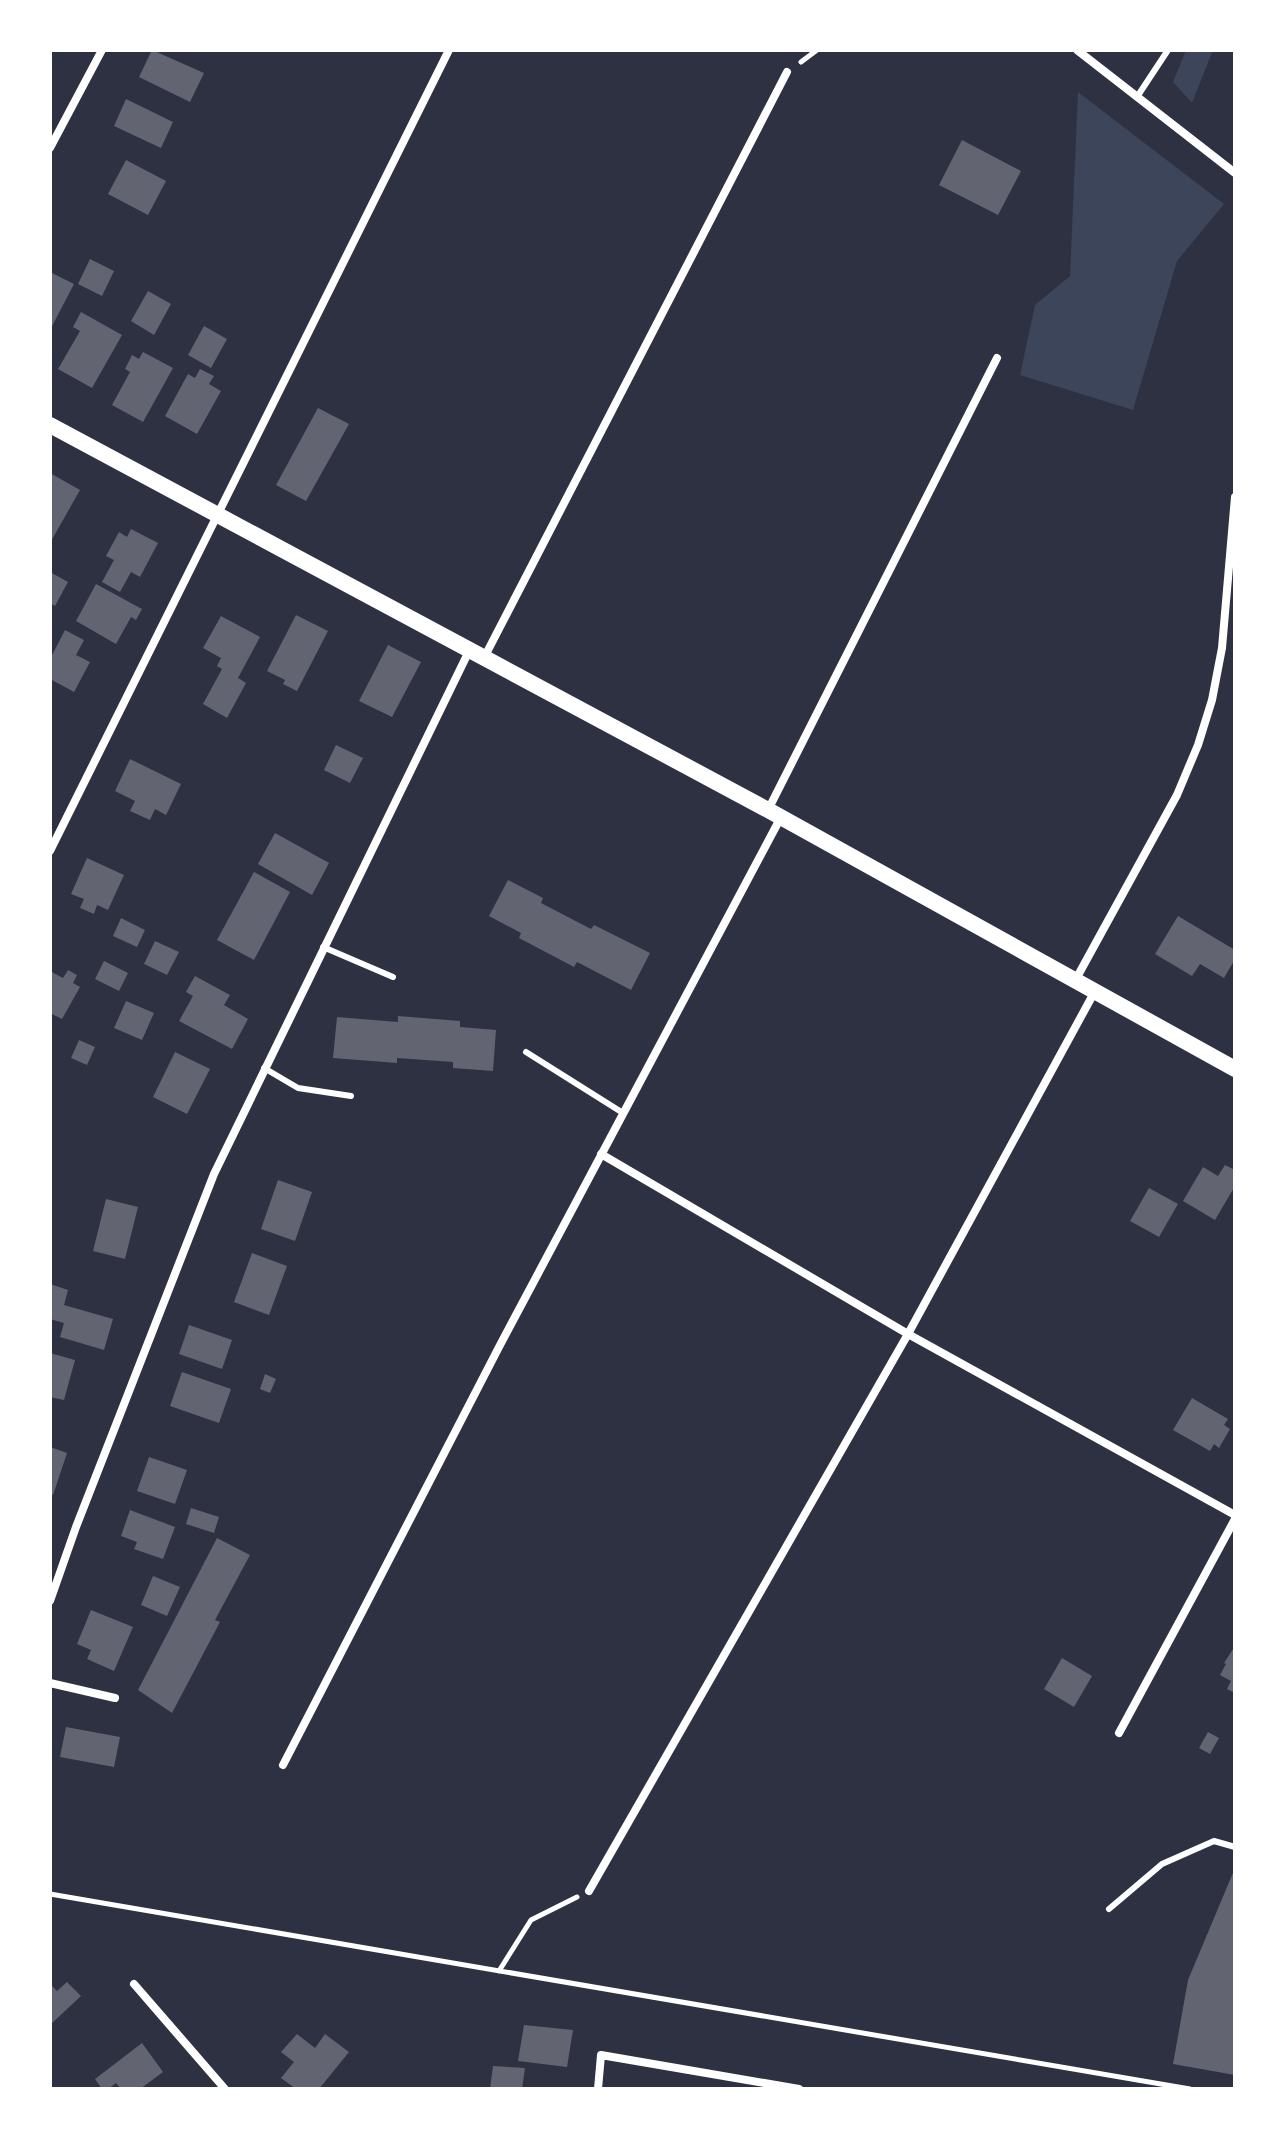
<svg xmlns="http://www.w3.org/2000/svg" width="1285" height="2139" font-family="'Roboto Condensed',sans-serif">
	<style>
		.green { fill: #3c4559 }
		.building { fill: #626471 }
		.lines { fill: none; stroke-linecap: round; stroke-linejoin: round }
		.path { stroke: #fff; stroke-width: 5 }
		.service { stroke: #fff; stroke-width: 6 }
		.minor { stroke: #fff; stroke-width: 8 }
		.secondary { stroke: #fff; stroke-width: 16 }
	</style>
	<rect width="100%" height="100%" fill="#2d3142"/>
	<path class="green" d="M1186,50H1213L1192,103L1173,82Z
		M1078,92L1224,204L1177,261L1133,410L1020,375L1035,305L1070,276Z"/>
	<path class="building" d="M152,50L204,73L190,102L139,77Z
		M126,99L173,122L161,148L114,126Z
		M962,140L1021,171L998,215L939,185Z
		M126,160L166,181L148,215L108,194Z
		M90,259L114,271L102,296L78,284Z
		M50,272L74,284L50,330Z
		M148,291L171,304L154,335L131,321Z
		M81,312L122,335L92,388L58,369L80,331L73,327Z
		M204,326L227,339L211,368L188,355Z
		M143,352L173,368L143,422L112,405L130,372L125,369L132,355L139,359Z
		M200,369L214,376L209,384L221,391L197,434L165,416L188,374L195,378Z
		M318,408L349,424L306,501L276,485Z
		M50,473L80,490L50,543Z
		M131,529L158,543L140,577L131,572L120,592L102,582L114,560L106,556L119,532L127,537Z
		M50,572L68,582L55,606L50,603Z
		M96,584L142,609L136,620L131,617L116,644L76,621Z
		M296,615L328,631L297,691L283,684L285,680L267,671Z
		M221,616L260,637L238,678L246,683L227,718L203,704L222,669L217,666L221,658L203,648Z
		M65,630L84,640L76,655L90,662L74,692L50,679V659Z
		M388,645L421,662L392,717L359,701Z
		M336,745L363,758L350,783L324,770Z
		M130,759L181,784L166,815L155,809L150,820L130,811L135,801L115,791Z
		M275,833L329,863L312,895L258,864Z
		M87,858L124,875L108,910L97,905L94,914L80,908L84,899L71,894Z
		M254,872L290,892L254,960L217,940Z
		M508,880L543,898L541,903L591,929L594,925L650,953L631,990L577,962L574,967L519,938L521,933L489,916Z
		M1178,916L1235,950V959L1224,978L1200,964L1192,976L1155,954Z
		M121,918L145,930L137,947L113,936Z
		M155,941L179,952L167,975L144,964Z
		M104,961L128,973L119,991L95,979Z
		M68,970L77,975L73,983L80,987L62,1019L50,1013V971L63,978Z
		M195,976L230,995L224,1005L248,1019L232,1049L179,1021L193,996L186,992Z
		M126,1001L154,1013L142,1040L114,1028Z
		M398,1016L460,1021V1027L496,1030L493,1071L453,1068V1062L397,1058V1063L333,1058L337,1017L398,1022Z
		M79,1040L95,1047L87,1065L71,1058Z
		M175,1052L210,1069L187,1114L153,1097Z
		M1225,1165L1235,1170V1186L1215,1220L1183,1201L1203,1167L1218,1176Z
		M278,1180L312,1192L295,1241L261,1229Z
		M1149,1188L1178,1204L1159,1237L1130,1221Z
		M106,1199L138,1207L125,1259L93,1251Z
		M252,1253L287,1266L269,1315L234,1302Z
		M50,1284L68,1290L64,1305L113,1319L104,1350L60,1337L64,1323L50,1319Z
		M189,1325L232,1340L222,1369L179,1354Z
		M50,1353L75,1360L64,1400L50,1397Z
		M182,1372L231,1389L219,1423L170,1406Z
		M265,1374L276,1379L270,1393L260,1389Z
		M1192,1398L1228,1419L1224,1425L1230,1429L1219,1448L1214,1444L1210,1451L1173,1430Z
		M50,1447L67,1453L53,1495L50,1494Z
		M149,1457L187,1470L175,1504L137,1491Z
		M191,1508L219,1517L214,1533L186,1524Z
		M130,1510L175,1527L163,1559L134,1549L137,1542L121,1536Z
		M217,1538L250,1555L215,1620L220,1622L172,1713L138,1690Z
		M153,1576L180,1587L167,1616L141,1605Z
		M91,1610L133,1627L114,1671L87,1659L91,1650L77,1644Z
		M1235,1646V1693L1227,1689L1231,1681L1220,1675L1226,1664L1224,1663Z
		M1062,1658L1092,1676L1074,1707L1044,1689Z
		M66,1727L120,1737L114,1767L60,1757Z
		M1208,1732L1219,1738L1210,1754L1199,1748Z
		M1235,1868V2075L1173,2064L1188,1980Z
		M67,1982L81,1996L50,2025V1988L52,1986L57,1991Z
		M524,2025L573,2030L567,2067L518,2061Z
		M297,2034L315,2048L325,2034L349,2052L319,2089H296L281,2078L294,2062L281,2052Z
		M142,2043L163,2072L140,2089H121L116,2083L108,2089H102L95,2079Z
		M493,2066L525,2068L522,2089H490Z"/>
	<g class="lines">
		<path class="path" d="M801,62L817,50
			M50,1894L1190,2089
			M499,1971L531,1920L577,1897"/>
		<path class="service" d="M1137,97L1168,50
			M323,947L393,977
			M526,1052L623,1113
			M264,1068L298,1088L351,1096
			M1109,1909L1162,1864L1214,1841L1235,1847"/>
		<path class="minor" d="M1077,50L1235,173
			M50,148L102,50
			M485,656L787,72
			M768,810L997,358
			M50,851L449,50
			M1076,979L1177,795L1198,745L1212,700L1222,648L1235,497
			M601,1154L908,1334L1235,1515
			M50,1601L76,1527L214,1174L470,649
			M50,1683L115,1698
			M1119,1733L1235,1519
			M283,1765L499,1347L781,817
			M589,1891L908,1334L1095,991
			M134,1984L225,2089
			M598,2089L601,2055L799,2089"/>
		<path class="secondary" d="M50,425L768,810L1235,1069"/>
	</g>
	<rect width="1285" height="2139" fill="none" stroke="#ffffff" stroke-width="104"/>
</svg>
